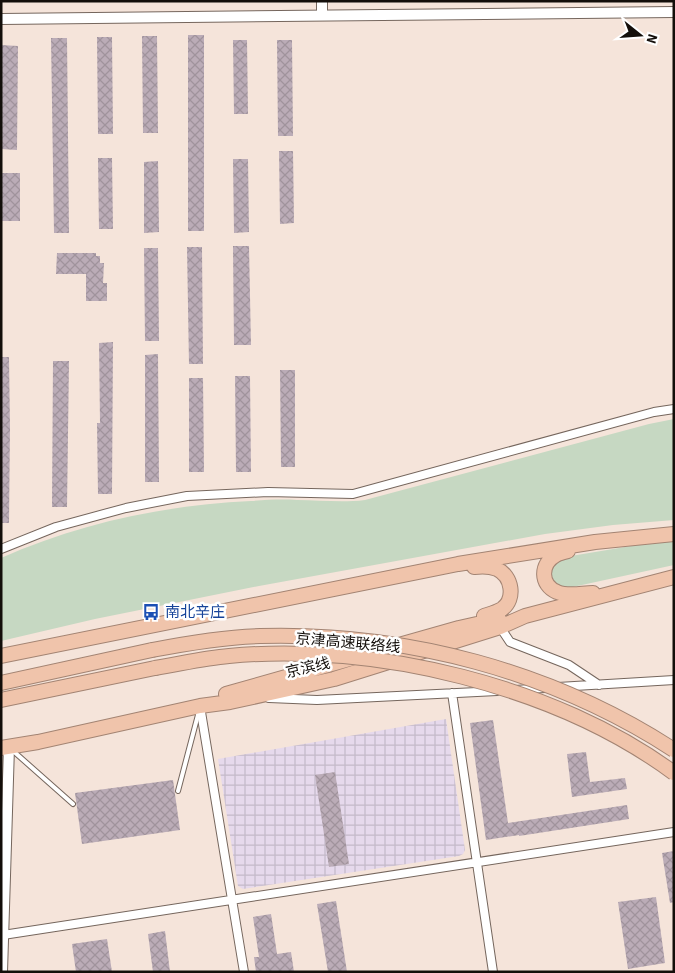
<svg xmlns="http://www.w3.org/2000/svg" width="675" height="973" font-family="'Source Sans 3','Noto Sans SC',sans-serif">
	<style>
		.industrial { fill: url(#industrial-grid) }
		.green { fill: #c6d8c2 }
		.building { fill: url(#building-cross-hatch) }
		.lines { fill: none; stroke-linecap: round; stroke-linejoin: round }
		.lane-casing { stroke: #75665d; stroke-width: 6 }
		.street-casing { stroke: #75665d; stroke-width: 10 }
		.secondary-casing { stroke: #75665d; stroke-width: 12 }
		.highway-casing { stroke: #a38473; stroke-width: 16 }
		.lane { stroke: #fff; stroke-width: 4 }
		.street { stroke: #fff; stroke-width: 8 }
		.secondary { stroke: #fff; stroke-width: 10 }
		.highway { stroke: #f0c4ab; stroke-width: 14 }
		.highway-bridge-casing { stroke: #a38473; stroke-width: 16; stroke-linecap: butt }
		.highway-bridge { stroke: #f0c4ab; stroke-width: 14 }
		.labels { text-anchor: middle; dominant-baseline: central; stroke-width: 5; stroke-linejoin: round; paint-order: stroke }
		.transit-label { font-size: 15px; fill: #164399; stroke: #fff; text-anchor: start }
		.street-label { font-size: 15px; fill: #130e0a; stroke: #fff }
	</style>
	<defs>
		<pattern id="industrial-grid" width="8" height="8" patternUnits="userSpaceOnUse" patternTransform="scale(1.25)"><rect width="8" height="8" fill="#e6d9ec"/><path d="M0 4h8M4 0v8" fill="none" stroke="#c4b9c9"/></pattern>
		<pattern id="building-cross-hatch" width="8" height="8" patternUnits="userSpaceOnUse" patternTransform="scale(1.25)"><rect width="8" height="8" fill="#bbacb7"/><path d="M0 0l8 8M0 8l8-8" fill="none" stroke="#a0939c"/></pattern>
	</defs>
	<rect width="100%" height="100%" fill="#f5e4da"/>
	<path class="industrial" d="M446,719L465,850L463,854L459,856L243,889L238,886L218,759Z"/>
	<path class="green" d="M674,419V520L613,525L545,534L259,586L95,619L1,641V558C80,523 165,505 251,501C266,500 281,499 297,500C320,500 341,503 365,500L649,424Z
		M674,541V565L568,588L556,585L551,574L552,567L565,557L643,544Z"/>
	<path class="building" d="M188,35H204V231H188Z
		M142,36H157L158,133H143Z
		M97,37H112L113,134H98Z
		M51,38H67L69,233H54Z
		M233,40H247L248,114H234Z
		M277,40H292L293,136H278Z
		M1,45L18,46L17,150L1,149Z
		M279,151H293L294,223L280,224Z
		M98,158H112L113,229H99Z
		M233,159H248L249,232L234,233Z
		M158,161L159,232L144,233V162Z
		M1,173H20V221H1Z
		M233,246H249L251,345H234Z
		M187,247H202L203,364H189Z
		M144,248H158L159,341H145Z
		M57,253H96V256H100V263H104L103,283H107V301H86V274H56Z
		M113,342L112,494H98L97,423H100L99,343Z
		M158,354L159,482H145V355Z
		M1,357H9L10,428L9,523H1Z
		M53,361H69L67,507H52Z
		M280,370H295V467H281Z
		M235,376H250L251,472H236Z
		M189,378H203L204,472H189Z
		M493,720L508,823L627,805L629,819L519,836V835L486,840L470,723Z
		M586,752L590,782L625,778L627,789L572,797L567,754Z
		M335,772L349,864L329,867L315,775Z
		M173,780L180,830L82,844L75,793Z
		M674,851V902L670,903L662,853Z
		M656,897L665,963L628,969L618,902Z
		M336,901L347,972H328L317,904Z
		M271,914L277,954L291,952L294,972H256L254,957H259L253,917Z
		M165,931L170,972H153L148,934Z
		M107,939L112,972H76L72,944Z"/>
	<g class="lines">
		<g class="lane-casing">
			<path id="lane" d="M12,750L73,804
				M178,791L199,711"/>
		</g>
		<g class="street-casing">
			<path id="street" d="M1,549L56,527L126,508L187,496L268,492L353,494L654,412L674,409
				M500,627L510,642L569,665L599,685
				M558,687L674,680
				M516,690L544,688
				M452,693L493,972
				M269,698L317,700L497,691
				M200,706L244,972
				M3,935L674,832"/>
		</g>
		<g class="secondary-casing">
			<path id="secondary" d="M322,1V15
				M1,19L674,12
				M2,972L9,747"/>
		</g>
		<g class="highway-casing">
			<path id="highway" d="M568,551C564,552 559,553 556,555C540,564 540,585 557,592C568,597 582,593 593,593
				M474,567C482,566 490,566 497,569C512,576 516,599 502,609C497,612 490,614 484,616
				M1,656L458,564L595,542L674,534
				M1,683L152,650
				M226,694L459,628L499,619
				M1,700L155,668
				M1,748L38,742L200,706L230,702L334,679L500,627L525,616L674,577"/>
		</g>
		<use href="#lane" class="lane"/>
		<use href="#street" class="street"/>
		<use href="#secondary" class="secondary"/>
		<use href="#highway" class="highway"/>
		<g class="highway-bridge-casing">
			<path id="highway-bridge" d="M152,650C188,643 224,637 260,636C406,632 552,671 674,750
				M155,668C180,664 204,658 229,656C375,642 556,686 674,773"/>
		</g>
		<use href="#highway-bridge" class="highway-bridge"/>
	</g>
	<defs>
		<g id="bus-bare" transform="scale(1.35)"><path d="M-5-6H5V4H4V6H2V4H-2V6H-4V4H-5ZM-3.5-4V0h7V-4ZM-3.5 1.2v1.5H-2V1.2ZM2 1.2v1.5H3.5V1.2Z" fill="#1a4fb4" stroke="#fff" stroke-width="2.5" paint-order="stroke"/></g>
	</defs>
	<g fill-rule="evenodd">
		<use href="#bus-bare" x="151" y="612"/>
	</g>
	<g class="labels">
		<g class="transit-label">
			<text x="165" y="612">南北辛庄</text>
		</g>
		<g class="street-label">
			<text transform="translate(348 643) rotate(5)">京津高速联络线</text>
			<text transform="translate(308 668) rotate(-13)">京滨线</text>
		</g>
	</g>
	<rect width="675" height="973" fill="none" stroke="#130e0a" stroke-width="5"/>
	<g transform="translate(640 35) rotate(107)" stroke="#ffffff" stroke-width="4" paint-order="stroke">
	<path d="M0-4L9 19L0 12L-9 19Z" fill="#130e0a"/>
	<text y="-8" font-size="14" font-weight="bold" text-anchor="middle" fill="#130e0a">N</text>
	</g>
</svg>
